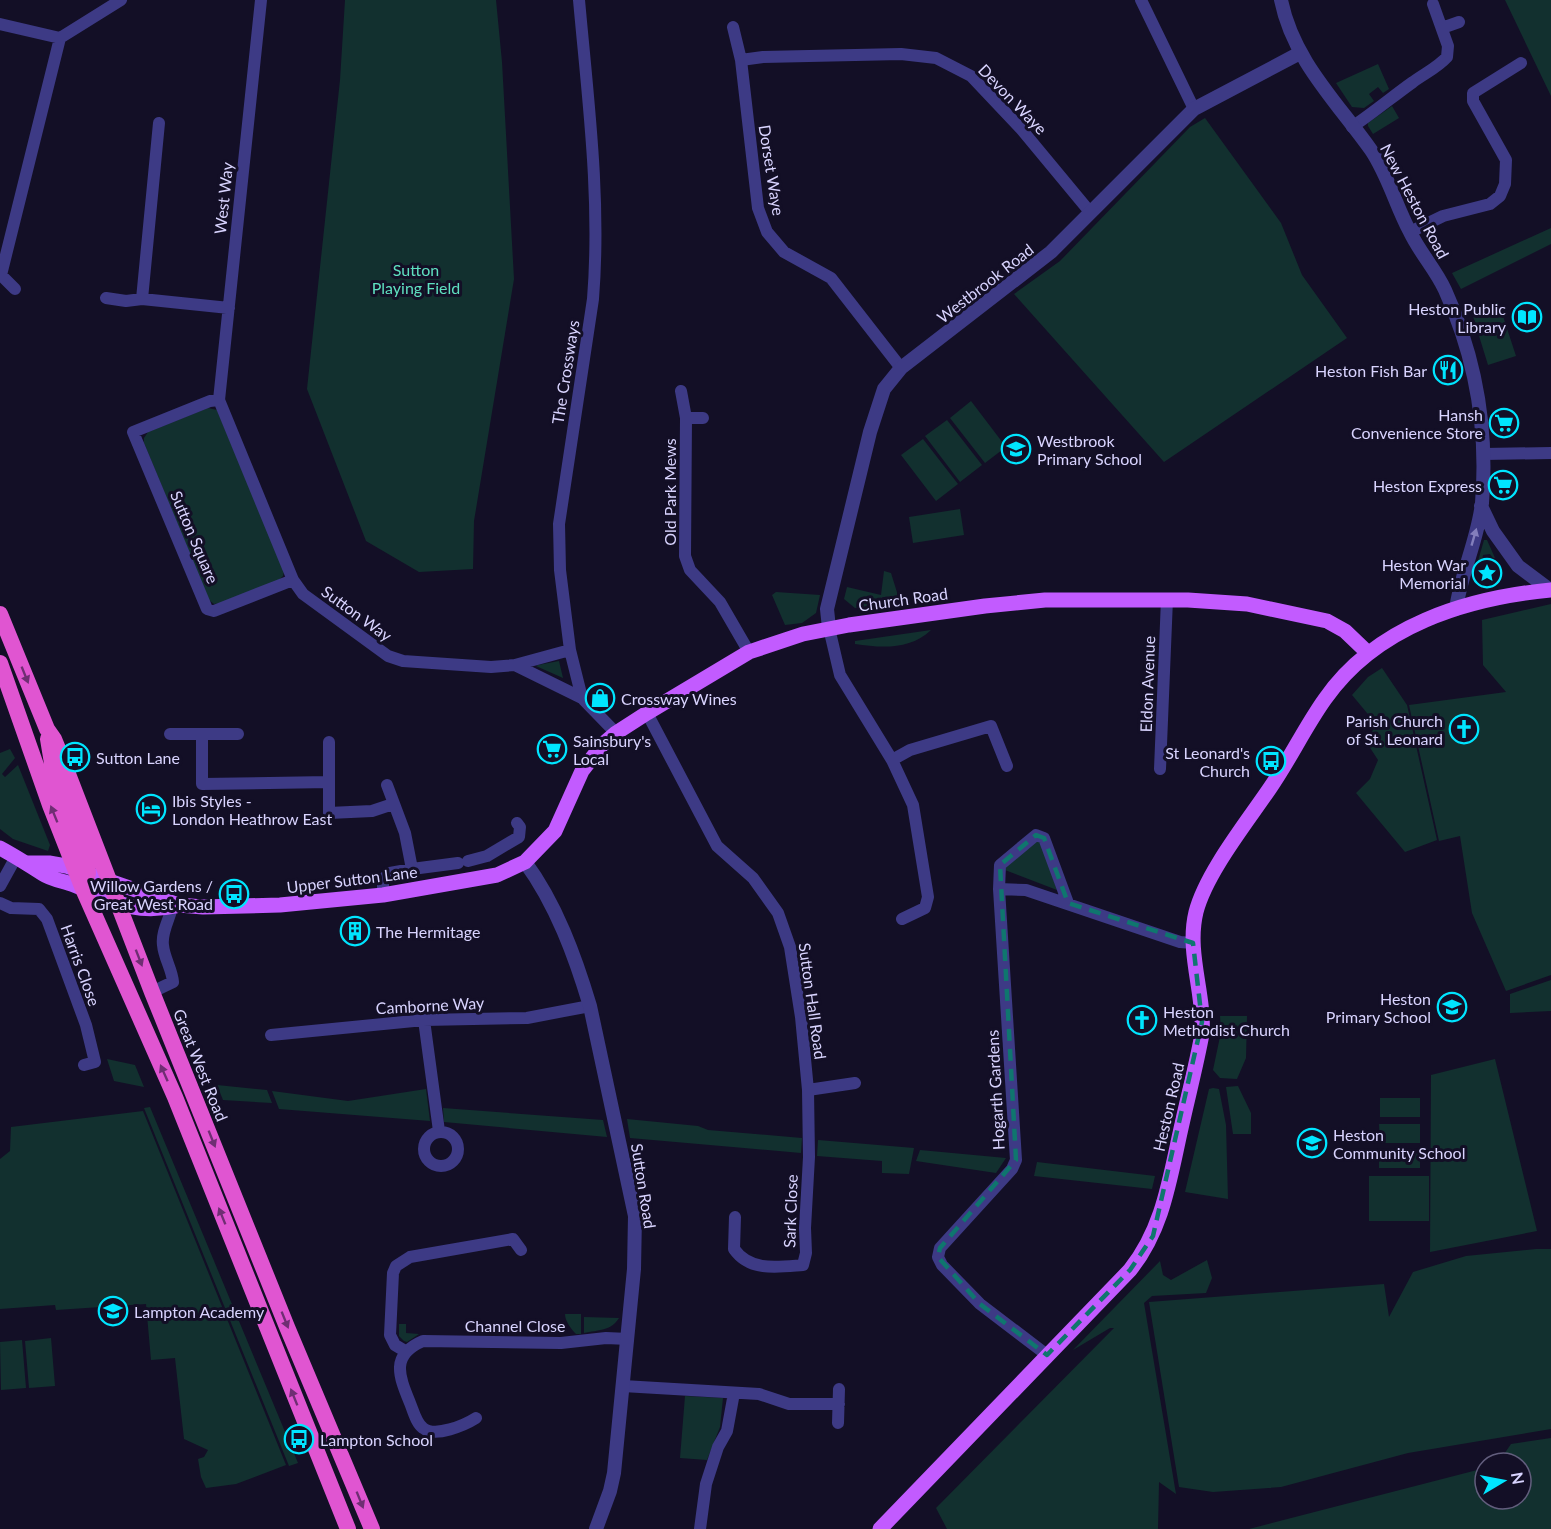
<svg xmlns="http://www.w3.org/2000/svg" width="1551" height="1529" font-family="Lato,sans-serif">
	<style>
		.green { fill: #12302f }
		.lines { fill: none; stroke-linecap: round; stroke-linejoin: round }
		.minor { stroke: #3d3a85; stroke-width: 12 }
		.tertiary { stroke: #3d3a85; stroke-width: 14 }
		.primary { stroke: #c25bff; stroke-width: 15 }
		.trunk { stroke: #e055d1; stroke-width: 16 }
		.oneway { fill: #837fbc }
		.oneway2 { fill: #6f2e73 }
		.marked { fill: none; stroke: #0f766e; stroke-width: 4.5; stroke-dasharray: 12 8; stroke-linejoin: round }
		.labels { text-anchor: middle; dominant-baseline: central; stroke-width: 6; stroke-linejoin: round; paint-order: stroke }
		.street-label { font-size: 16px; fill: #d9d4ff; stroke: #130f26 }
		.park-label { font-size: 16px; fill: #5fe0c0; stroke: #130f26 }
		.poi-label { font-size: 16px; fill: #d9d4ff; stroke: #130f26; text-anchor: start }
	</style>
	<rect width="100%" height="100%" fill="#130f26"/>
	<path class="green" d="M345,0H496L502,62L514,279L474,521L473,569L419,572L366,541L307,389L340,80Z
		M1505,0H1551V96Z
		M1378,64L1389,89L1383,93L1378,87L1369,94L1374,101L1364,108L1352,107L1336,83Z
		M1392,106L1399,118L1373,134L1368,126V123Z
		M1205,118L1281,223L1302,275L1347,338L1164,462L1014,294L1060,261L1190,127Z
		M1551,228V244L1461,289L1452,273Z
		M1498,301L1516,356L1488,365L1472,313Z
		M971,401L1006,447L985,463L950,418Z
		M208,408L217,410L284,571L283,576L279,580L220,603L214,604L209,600L144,443V438L148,432Z
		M947,420L982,465L960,482L925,436Z
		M923,439L958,484L936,501L901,455Z
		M960,509L964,535L913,543L909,517Z
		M1484,540H1487L1495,558H1493L1490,554L1483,555L1482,560L1478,561Z
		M884,571L891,573L900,602L855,608L844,599L847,587L881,595Z
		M776,592L820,595L816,613L802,623L785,625L772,595Z
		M1551,604V975L1506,991L1472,913L1460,836L1439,841L1409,705L1506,692L1483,665L1482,620Z
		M931,630C910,650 882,648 855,644V641Z
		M559,661L563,678L536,666L538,665Z
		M1382,668L1407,705L1437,840L1405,852L1356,793L1370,779L1378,760L1365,740L1377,725L1352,695L1368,677Z
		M10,749L15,758L2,774L5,777L18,765L50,845L48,851L13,839L0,829V753Z
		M1037,841L1041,842L1057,890L1005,870V865Z
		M1551,980V1011L1510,1013V994Z
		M1220,1016H1247L1246,1058L1237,1079L1220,1078L1213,1070L1221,1032Z
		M107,1059L135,1065L144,1087L114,1081Z
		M1495,1059L1537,1231L1430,1252L1431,1075Z
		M217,1085L267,1090L272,1103L223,1100Z
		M1238,1086L1251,1113V1134H1233L1226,1087Z
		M1213,1088L1219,1089L1226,1125L1228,1199L1185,1192L1209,1089Z
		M426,1089L430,1121L279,1109L272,1091L348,1101Z
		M1380,1098H1420V1117H1380Z
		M150,1107L298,1463L289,1466L144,1108Z
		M443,1108L603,1120L607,1137L444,1122Z
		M143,1111L286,1465L236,1484L206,1488L201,1477L198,1459L204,1457L208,1450L184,1439L175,1358L151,1360L146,1304L56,1310L55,1305L0,1309V1159L10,1151L11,1127Z
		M627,1119L698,1126L708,1130L802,1138L801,1153L630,1138Z
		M1379,1124H1420V1143H1380Z
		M818,1140L914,1148L909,1174L882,1173V1161L817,1156Z
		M1379,1149H1420V1168H1379Z
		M920,1150L1006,1158L996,1173L916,1161Z
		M1037,1162L1155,1176L1152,1189L1034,1176Z
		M1369,1176H1429V1221H1369Z
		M1536,1249H1551V1429L1408,1453L1281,1487L1213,1492L1179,1487L1149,1302L1384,1284L1389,1317L1413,1272L1466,1256Z
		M1207,1260L1212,1278L1206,1293L1152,1296L1144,1303L1176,1494L1159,1482L1158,1529H947L936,1508L1114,1328H1110L1073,1350L1160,1261L1163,1275L1171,1280Z
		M565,1314H581V1334H576C571,1329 565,1321 565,1314Z
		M584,1317L619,1318C611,1331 598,1330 584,1333Z
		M399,1324H406V1333L419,1334L407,1342L404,1341L399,1336Z
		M51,1338L55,1386L29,1388L25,1341Z
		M22,1340L26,1388L1,1390L0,1342Z
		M685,1396L723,1398L720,1427L707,1460L680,1458Z
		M1551,1438V1529H1249L1485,1468V1499H1521V1463H1498L1511,1444Z"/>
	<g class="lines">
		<path class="minor" d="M579,0C588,100 601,199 593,299L559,524L560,570L570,650L582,698L616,733
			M1141,0L1194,109
			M0,24L60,38L121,0
			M733,27L741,60L758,208L767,232L784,252L831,278L901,368
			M1442,28L1459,22
			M741,60L763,57L901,54L936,58L971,76L1022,130L1090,212
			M1352,127C1373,113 1392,97 1413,82C1425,73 1437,68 1447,57L1448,46L1433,4
			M1410,232L1443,216L1490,204L1500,196L1505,184L1506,160L1473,101V93L1521,63
			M15,289L1,275L60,38
			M106,298L126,301L142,299L229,308
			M142,299L159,123
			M681,391L686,418L685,556L690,570L720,602L749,652
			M219,400L210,401L133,432L207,609L214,611L293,580L219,400L261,0
			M686,418H703
			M1484,454L1551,453
			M293,580L303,594L388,656L403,661L491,667L515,665L582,698
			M829,628L840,675L892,760L913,805L928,897L925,908L902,919
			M515,665L570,650
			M647,713L717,846L753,878L778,913L790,947L801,1017L808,1090L809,1157L805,1228L806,1253L803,1265C778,1267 750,1272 734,1249L735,1217
			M170,734H238
			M202,734V784L329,782
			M329,742V813L372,811L393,804
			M892,760L910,750L991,726L1007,766
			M1160,769L1167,599
			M468,861L487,856L519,837L520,827L517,823
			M412,869L458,863
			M0,886L16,857
			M999,889L1000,865L1036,835L1044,838L1068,903
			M383,895V879L390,873L412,869L405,833L387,785
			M0,903L11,908L39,909L47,919L86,1025L95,1062L84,1065
			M152,992L173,982C172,969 164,958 163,945C161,931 171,917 173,903
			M424,1020L439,1131
			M271,1035L424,1020L527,1018L590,1006
			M808,1090L855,1083
			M424 1149a17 17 0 1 1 34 0a17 17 0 1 1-34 0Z
			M405,1351L395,1345L390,1335L393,1273L396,1266L410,1257L513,1239L521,1250
			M1047,1355L980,1304L942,1265L938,1257L940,1248L1012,1169L1016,1160L999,889L1026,890L1180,942L1193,943
			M623,1386L759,1394L789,1404H839
			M476,1418C465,1425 435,1438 423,1428C416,1423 413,1410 410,1403C399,1376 390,1355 423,1341L561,1343L606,1338L628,1339
			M838,1423L839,1389
			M700,1529L706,1484L718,1447L727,1431L734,1393"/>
		<path class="tertiary" d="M1281,0C1293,60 1337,102 1371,150C1388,175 1396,206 1410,232C1420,253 1436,270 1445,290C1476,358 1488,429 1482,503C1478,539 1461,573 1456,609
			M1481,506L1493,531L1518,566L1550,590
			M829,628L827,609L870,432L884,389L901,368L1051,252L1194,109L1300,53
			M525,862C556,904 575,956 590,1006L635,1216L634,1269L614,1473L610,1491L596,1529"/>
		<path class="primary" d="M0,848C15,856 29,865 43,874C52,880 64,881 74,885C113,900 131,915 176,906
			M28,863H49L66,866L179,905L203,907L280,905L383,895L497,875L525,862L555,831L582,771L602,745L616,733L647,713L749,652L803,634L849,625L985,606L1045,600H1188L1247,604L1327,621L1345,631L1368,653
			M880,1529L1130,1270C1162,1230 1169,1183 1180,1133C1187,1100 1196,1067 1202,1034C1205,994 1186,953 1196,912C1206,873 1247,822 1270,788C1290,759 1305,727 1325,699C1376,626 1466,598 1551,590"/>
		<path class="trunk" d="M0,614L47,729L54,739L63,761L152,992L287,1327L372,1529
			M0,663L50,805L83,889L175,1097L348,1529
			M48,739L54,775L87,861L88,873L84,888"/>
	</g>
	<defs><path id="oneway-solid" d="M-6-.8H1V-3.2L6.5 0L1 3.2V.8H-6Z" transform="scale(1.5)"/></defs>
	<use class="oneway" href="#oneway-solid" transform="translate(1474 537) rotate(-74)"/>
	<g class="oneway2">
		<use href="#oneway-solid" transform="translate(25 675) rotate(68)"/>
		<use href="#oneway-solid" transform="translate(54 814) rotate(-112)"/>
		<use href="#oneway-solid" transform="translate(139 958) rotate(69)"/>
		<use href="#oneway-solid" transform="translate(164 1073) rotate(-114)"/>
		<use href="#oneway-solid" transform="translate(212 1139) rotate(68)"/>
		<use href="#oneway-solid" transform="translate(222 1216) rotate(-112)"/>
		<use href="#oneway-solid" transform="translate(285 1320) rotate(68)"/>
		<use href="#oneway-solid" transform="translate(294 1397) rotate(-112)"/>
		<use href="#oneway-solid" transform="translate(360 1500) rotate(68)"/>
	</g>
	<path class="marked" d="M1036,835L1044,838L1068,903L1193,943L1202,1022L1153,1236L1130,1270L1047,1355L980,1304L938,1257L940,1248L1016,1160L1000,865Z"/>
	<defs>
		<g id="library-ring" transform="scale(1.5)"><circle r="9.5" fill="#130f26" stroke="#00e5ff" stroke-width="1.5"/><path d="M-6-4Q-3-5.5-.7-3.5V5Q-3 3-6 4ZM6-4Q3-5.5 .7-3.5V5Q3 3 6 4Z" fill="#00e5ff"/></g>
		<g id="restaurant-ring" transform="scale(1.5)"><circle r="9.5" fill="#130f26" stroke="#00e5ff" stroke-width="1.5"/><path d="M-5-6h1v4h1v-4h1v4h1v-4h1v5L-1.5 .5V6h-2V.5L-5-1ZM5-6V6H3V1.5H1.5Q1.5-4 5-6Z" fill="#00e5ff"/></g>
		<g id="supermarket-ring" transform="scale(1.5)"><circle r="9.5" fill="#130f26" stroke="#00e5ff" stroke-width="1.5"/><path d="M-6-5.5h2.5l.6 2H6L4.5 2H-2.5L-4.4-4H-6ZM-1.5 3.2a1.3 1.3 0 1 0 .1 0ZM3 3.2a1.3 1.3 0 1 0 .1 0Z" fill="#00e5ff"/></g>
		<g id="school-ring" transform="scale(1.5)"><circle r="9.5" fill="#130f26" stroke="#00e5ff" stroke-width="1.5"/><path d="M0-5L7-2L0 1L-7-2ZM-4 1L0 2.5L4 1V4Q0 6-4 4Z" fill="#00e5ff"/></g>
		<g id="sight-ring" transform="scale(1.5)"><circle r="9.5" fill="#130f26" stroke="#00e5ff" stroke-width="1.5"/><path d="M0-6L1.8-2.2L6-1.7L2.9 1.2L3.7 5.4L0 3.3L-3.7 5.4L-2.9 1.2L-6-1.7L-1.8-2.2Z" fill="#00e5ff"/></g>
		<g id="shop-ring" transform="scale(1.5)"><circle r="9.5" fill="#130f26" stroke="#00e5ff" stroke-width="1.5"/><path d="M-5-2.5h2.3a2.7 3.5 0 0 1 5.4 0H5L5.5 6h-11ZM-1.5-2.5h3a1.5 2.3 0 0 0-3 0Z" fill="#00e5ff"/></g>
		<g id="church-ring" transform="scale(1.5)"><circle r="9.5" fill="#130f26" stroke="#00e5ff" stroke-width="1.5"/><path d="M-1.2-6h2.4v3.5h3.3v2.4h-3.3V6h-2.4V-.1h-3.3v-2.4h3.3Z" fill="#00e5ff"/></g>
		<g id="bus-ring" transform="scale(1.5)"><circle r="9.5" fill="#130f26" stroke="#00e5ff" stroke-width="1.5"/><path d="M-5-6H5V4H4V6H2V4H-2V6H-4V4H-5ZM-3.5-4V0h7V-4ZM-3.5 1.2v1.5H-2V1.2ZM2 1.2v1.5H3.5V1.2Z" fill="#00e5ff"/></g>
		<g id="hotel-ring" transform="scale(1.5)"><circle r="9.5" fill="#130f26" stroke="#00e5ff" stroke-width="1.5"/><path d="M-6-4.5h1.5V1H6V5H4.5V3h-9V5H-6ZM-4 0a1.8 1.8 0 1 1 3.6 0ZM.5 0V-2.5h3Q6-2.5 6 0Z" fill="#00e5ff"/></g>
		<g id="building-ring" transform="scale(1.5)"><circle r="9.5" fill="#130f26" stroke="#00e5ff" stroke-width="1.5"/><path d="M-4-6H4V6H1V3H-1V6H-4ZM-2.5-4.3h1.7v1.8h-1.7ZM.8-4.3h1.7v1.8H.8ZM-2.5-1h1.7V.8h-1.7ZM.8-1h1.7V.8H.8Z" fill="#00e5ff"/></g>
	</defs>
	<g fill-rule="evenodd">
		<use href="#library-ring" x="1527" y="317"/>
		<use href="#restaurant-ring" x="1448" y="370"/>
		<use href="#supermarket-ring" x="1504" y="423"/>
		<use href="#school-ring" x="1016" y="449"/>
		<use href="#supermarket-ring" x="1503" y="485"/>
		<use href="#sight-ring" x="1487" y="573"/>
		<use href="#shop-ring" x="600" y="698"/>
		<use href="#church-ring" x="1464" y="729"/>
		<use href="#supermarket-ring" x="552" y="749"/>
		<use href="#bus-ring" x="75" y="757"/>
		<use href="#bus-ring" x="1271" y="761"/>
		<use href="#hotel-ring" x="151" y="809"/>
		<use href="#bus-ring" x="234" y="894"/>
		<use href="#building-ring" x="355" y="931"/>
		<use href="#school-ring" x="1452" y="1007"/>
		<use href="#church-ring" x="1142" y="1020"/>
		<use href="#school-ring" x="1312" y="1143"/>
		<use href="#school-ring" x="113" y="1311"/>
		<use href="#bus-ring" x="299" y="1439"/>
	</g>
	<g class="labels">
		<g class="street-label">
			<text transform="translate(1013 99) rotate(46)">Devon Waye</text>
			<text transform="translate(772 170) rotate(81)">Dorset Waye</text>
			<text transform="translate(223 198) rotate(-84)">West Way</text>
			<text transform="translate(1415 201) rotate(62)">New Heston Road</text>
			<text transform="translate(985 283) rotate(-38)">Westbrook Road</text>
			<text transform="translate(565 372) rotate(-81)">The Crossways</text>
			<text transform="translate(669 492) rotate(-90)">Old Park Mews</text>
			<text transform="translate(195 537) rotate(67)">Sutton Square</text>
			<text transform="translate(903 599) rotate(-8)">Church Road</text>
			<text transform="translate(357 613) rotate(36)">Sutton Way</text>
			<text transform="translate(1147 684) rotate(-88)">Eldon Avenue</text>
			<text transform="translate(352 879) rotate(-7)">Upper Sutton Lane</text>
			<text transform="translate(81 965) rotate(70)">Harris Close</text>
			<text transform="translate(813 1001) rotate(82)">Sutton Hall Road</text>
			<text transform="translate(430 1005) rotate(-3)">Camborne Way</text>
			<text transform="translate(201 1065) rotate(68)">Great West Road</text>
			<text transform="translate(995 1090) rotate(-93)">Hogarth Gardens</text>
			<text transform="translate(1168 1107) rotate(-77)">Heston Road</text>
			<text transform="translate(644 1186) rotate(81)">Sutton Road</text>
			<text transform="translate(790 1211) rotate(-88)">Sark Close</text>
			<text x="515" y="1325">Channel Close</text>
		</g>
		<g class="park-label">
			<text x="416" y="269">Sutton<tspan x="416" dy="18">Playing Field</tspan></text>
		</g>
		<g class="poi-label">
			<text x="1506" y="308" text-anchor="end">Heston Public<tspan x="1506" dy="18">Library</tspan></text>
			<text x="1427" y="370" text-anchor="end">Heston Fish Bar</text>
			<text x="1483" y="414" text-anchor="end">Hansh<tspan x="1483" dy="18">Convenience Store</tspan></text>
			<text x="1037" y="440">Westbrook<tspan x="1037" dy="18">Primary School</tspan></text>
			<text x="1482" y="485" text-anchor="end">Heston Express</text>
			<text x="1466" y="564" text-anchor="end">Heston War<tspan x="1466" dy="18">Memorial</tspan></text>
			<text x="621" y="698">Crossway Wines</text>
			<text x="1443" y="720" text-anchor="end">Parish Church<tspan x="1443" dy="18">of St. Leonard</tspan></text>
			<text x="573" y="740">Sainsbury's<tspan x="573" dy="18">Local</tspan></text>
			<text x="1250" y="752" text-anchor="end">St Leonard's<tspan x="1250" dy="18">Church</tspan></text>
			<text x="96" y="757">Sutton Lane</text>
			<text x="172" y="800">Ibis Styles -<tspan x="172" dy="18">London Heathrow East</tspan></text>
			<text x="213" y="885" text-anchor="end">Willow Gardens /<tspan x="213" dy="18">Great West Road</tspan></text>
			<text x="376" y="931">The Hermitage</text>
			<text x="1431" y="998" text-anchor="end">Heston<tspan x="1431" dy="18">Primary School</tspan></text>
			<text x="1163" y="1011">Heston<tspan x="1163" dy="18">Methodist Church</tspan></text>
			<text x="1333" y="1134">Heston<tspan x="1333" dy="18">Community School</tspan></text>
			<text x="134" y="1311">Lampton Academy</text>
			<text x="320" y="1439">Lampton School</text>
		</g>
	</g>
	<g transform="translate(1503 1481) rotate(80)"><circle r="28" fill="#130f26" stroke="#625e7d" stroke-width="1.5"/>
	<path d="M0-4.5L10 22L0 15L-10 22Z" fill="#00e5ff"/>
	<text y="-9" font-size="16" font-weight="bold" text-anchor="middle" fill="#d9d4ff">N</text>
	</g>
</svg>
